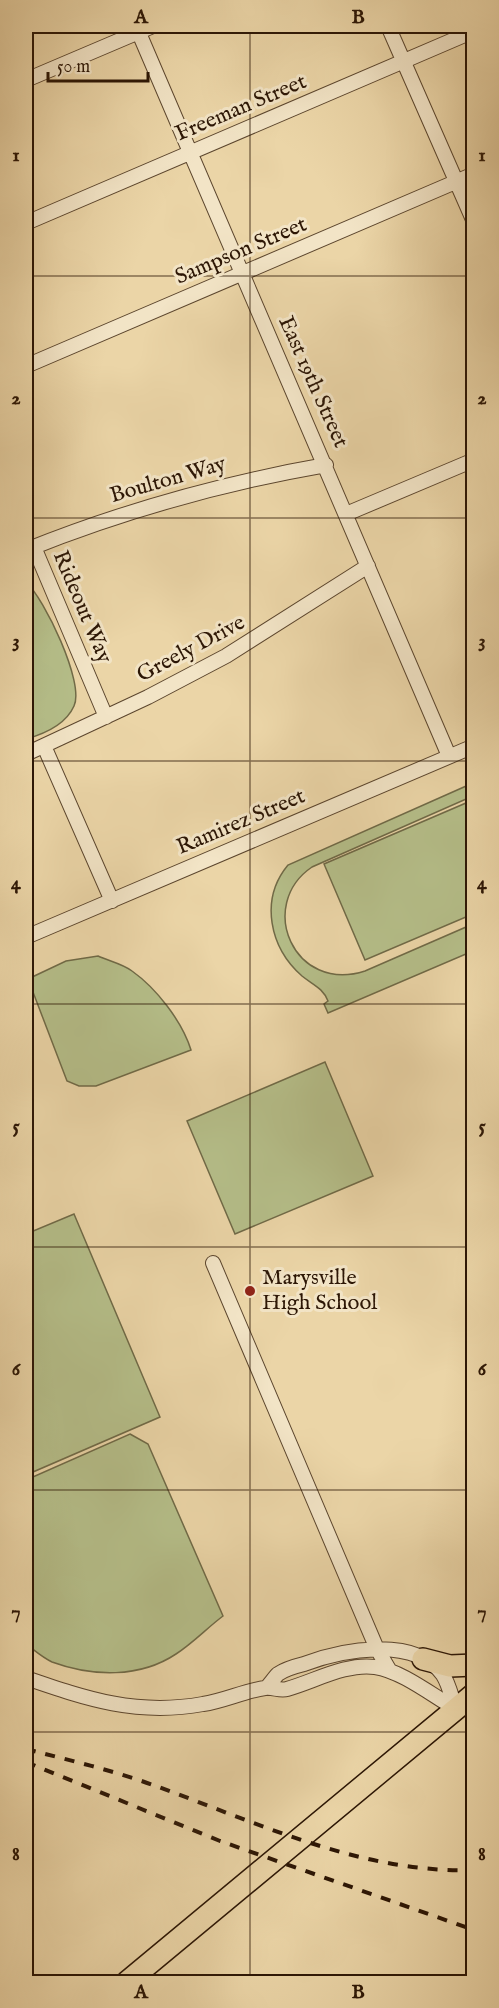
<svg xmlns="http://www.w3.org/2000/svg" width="499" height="2008" font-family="'IM FELL English',serif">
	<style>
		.green { fill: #b5be89; stroke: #706a47; stroke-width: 1.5 }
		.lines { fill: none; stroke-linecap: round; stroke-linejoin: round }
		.minor-casing { stroke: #5c462e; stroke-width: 16 }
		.highway-casing { stroke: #2c1605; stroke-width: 24 }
		.minor { stroke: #f2e4c6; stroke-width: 14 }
		.highway { stroke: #ebd5a7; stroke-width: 21 }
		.rail { stroke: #2c1605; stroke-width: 4; stroke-dasharray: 10 10; stroke-linecap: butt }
		.grid { fill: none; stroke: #2c1605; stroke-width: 1.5; stroke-opacity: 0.55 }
		.poi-dot { fill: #8f2418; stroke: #f2e4c6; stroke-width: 2 }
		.labels { text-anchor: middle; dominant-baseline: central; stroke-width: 6; stroke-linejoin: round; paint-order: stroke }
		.street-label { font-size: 22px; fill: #2c1605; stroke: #f2e4c6 }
		.poi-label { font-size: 22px; fill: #2c1605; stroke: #f2e4c6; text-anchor: start }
		.neatline { fill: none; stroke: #2c1605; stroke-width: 2 }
		.grid-label { font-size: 20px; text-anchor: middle; font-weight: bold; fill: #2c1605 }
	</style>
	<rect width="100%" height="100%" fill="#ebd5a7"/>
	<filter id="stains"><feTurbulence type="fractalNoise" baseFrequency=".00333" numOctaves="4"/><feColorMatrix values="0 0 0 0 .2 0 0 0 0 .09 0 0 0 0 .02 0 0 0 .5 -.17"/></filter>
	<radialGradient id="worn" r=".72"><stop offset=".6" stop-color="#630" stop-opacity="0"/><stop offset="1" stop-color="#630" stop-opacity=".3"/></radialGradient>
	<path class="green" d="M26,582C44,598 85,683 74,706C66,724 44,734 26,739Z
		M473,783V796L312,867C256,905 294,994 365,971L473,924V951L328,1013L324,1004L328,1001C323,988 313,985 302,976C270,948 259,900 288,865Z
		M473,800V914L365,960L324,864Z
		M98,956C109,961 123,964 132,971C156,988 182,1021 191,1050L96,1086H79L67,1081L28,979L66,961Z
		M325,1062L373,1176L235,1234L187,1121Z
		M74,1214L160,1417L26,1475V1234Z
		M130,1434L148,1444L223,1616C207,1628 193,1643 176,1654C140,1678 93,1677 52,1662C43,1658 34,1650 26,1644V1480Z"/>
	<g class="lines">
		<g class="minor-casing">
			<path id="minor" d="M136,26L449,756
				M388,26L474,222
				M26,80L153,26
				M26,223L474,31
				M26,366L474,174
				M346,514L474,460
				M34,547L106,717
				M26,550C123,511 223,483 326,465
				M44,746L112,901
				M26,754L148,697L226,656L368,566
				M26,937L474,746
				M213,1263L377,1649L390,1671
				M26,1678C87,1699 137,1716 203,1704C224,1701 244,1691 265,1688C273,1687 280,1691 287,1689C315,1681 346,1663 375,1667C402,1671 433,1696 456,1709
				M266,1688C270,1684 274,1678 278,1674C285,1669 296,1666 304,1664C341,1650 415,1635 443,1675C449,1684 452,1699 456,1709"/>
		</g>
		<g class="highway-casing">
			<path id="highway" d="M423,1659L450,1666L474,1665
				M127,1982L474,1694"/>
		</g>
		<use href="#minor" class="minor"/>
		<use href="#highway" class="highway"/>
		<path class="rail" d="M26,1749C68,1760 112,1770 153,1785C256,1822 362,1874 474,1870
			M26,1762L220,1841L474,1930"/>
	</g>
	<path class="grid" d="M250,26V1982M26,276H474M26,518H474M26,761H474M26,1004H474M26,1247H474M26,1490H474M26,1732H474"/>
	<circle class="poi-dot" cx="250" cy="1291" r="6"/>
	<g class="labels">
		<g class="street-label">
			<text transform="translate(241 108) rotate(-23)">Freeman Street</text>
			<text transform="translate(241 251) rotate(-23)">Sampson Street</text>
			<text transform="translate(313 382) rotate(66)">East 19th Street</text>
			<text transform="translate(168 480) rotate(-16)">Boulton Way</text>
			<text transform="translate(82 607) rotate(67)">Rideout Way</text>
			<text transform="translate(191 649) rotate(-28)">Greely Drive</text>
			<text transform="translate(241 822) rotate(-23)">Ramirez Street</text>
		</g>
		<g class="poi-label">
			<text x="262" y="1278">Marysville<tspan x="262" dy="25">High School</tspan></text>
		</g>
	</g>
	<rect width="499" height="2008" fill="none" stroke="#ebd5a7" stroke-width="66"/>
	<path d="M48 72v9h100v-9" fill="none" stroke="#2c1605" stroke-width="3"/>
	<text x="57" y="72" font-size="18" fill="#2c1605" stroke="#f2e4c6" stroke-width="4.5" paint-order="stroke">50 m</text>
	<rect x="33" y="33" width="433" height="1942" class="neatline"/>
	<g class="grid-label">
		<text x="141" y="23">A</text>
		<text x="358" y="23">B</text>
		<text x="16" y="161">1</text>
		<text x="482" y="161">1</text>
		<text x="16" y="404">2</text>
		<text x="482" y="404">2</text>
		<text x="16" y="647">3</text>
		<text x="482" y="647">3</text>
		<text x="16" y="889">4</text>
		<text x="482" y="889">4</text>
		<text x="16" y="1132">5</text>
		<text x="482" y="1132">5</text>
		<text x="16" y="1375">6</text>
		<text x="482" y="1375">6</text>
		<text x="16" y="1618">7</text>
		<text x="482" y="1618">7</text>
		<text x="16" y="1860">8</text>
		<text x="482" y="1860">8</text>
		<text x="141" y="1998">A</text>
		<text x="358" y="1998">B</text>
	</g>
	<rect width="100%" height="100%" filter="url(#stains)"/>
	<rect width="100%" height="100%" fill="url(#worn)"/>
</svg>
